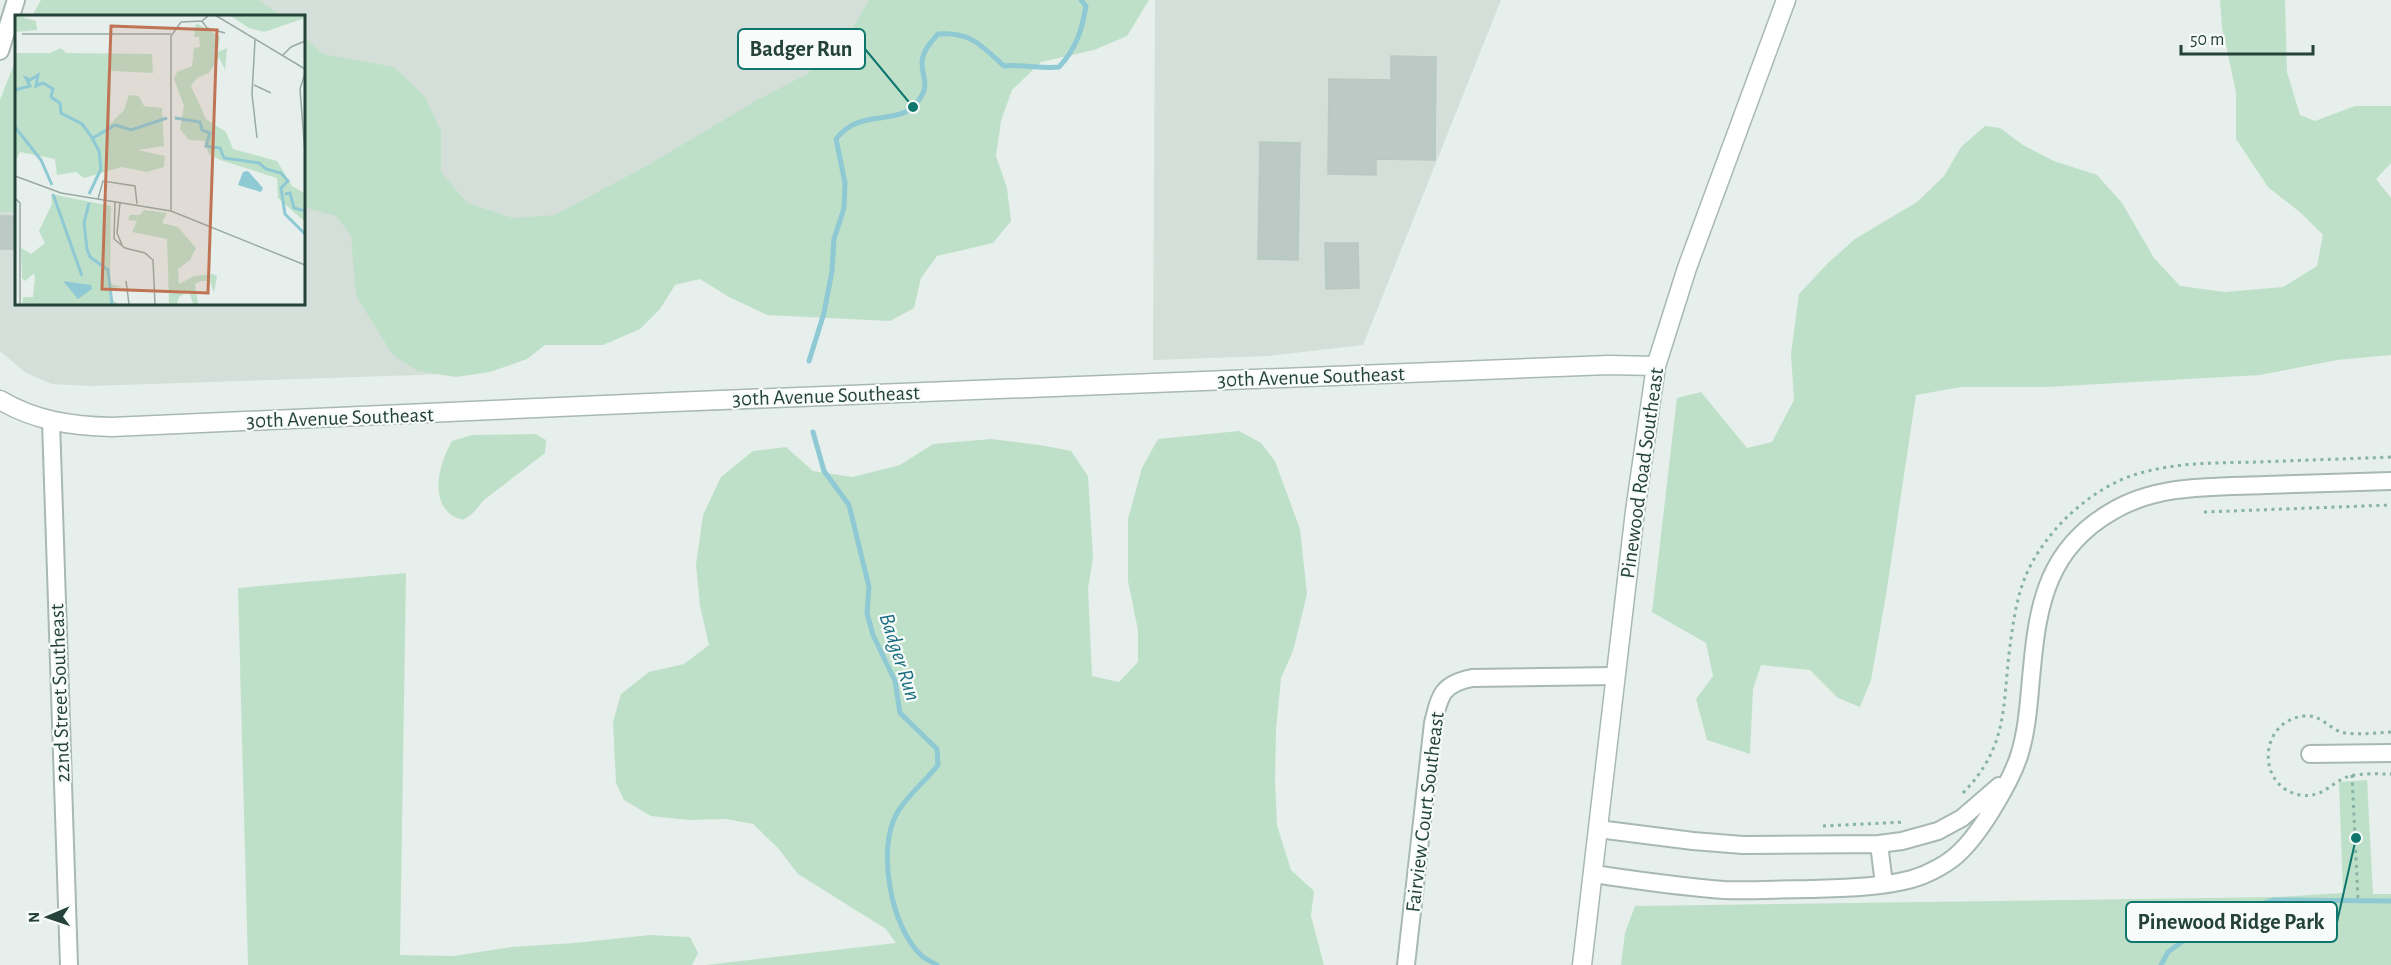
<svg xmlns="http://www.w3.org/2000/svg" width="2391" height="965" font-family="'Alegreya Sans',sans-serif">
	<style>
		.built { fill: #d4dfda }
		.green { fill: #bfe0c8 }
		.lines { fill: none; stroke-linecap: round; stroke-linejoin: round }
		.stream { stroke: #8ec9d4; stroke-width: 5 }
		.building { fill: #bbcac4; stroke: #b8c9c2; stroke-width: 1.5 }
		.minor-casing { stroke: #a8b8b2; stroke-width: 20 }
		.tertiary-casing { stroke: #a8b8b2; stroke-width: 21 }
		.path { stroke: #86b3a5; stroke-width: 3; stroke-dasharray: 3 4.5; stroke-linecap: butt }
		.minor { stroke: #fff; stroke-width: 16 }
		.tertiary { stroke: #fff; stroke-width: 18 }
		.labels { text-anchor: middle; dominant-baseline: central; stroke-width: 4.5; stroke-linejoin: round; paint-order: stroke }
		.street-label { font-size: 21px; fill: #24423a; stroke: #f7fbf9 }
		.water-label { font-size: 22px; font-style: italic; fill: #1c6f80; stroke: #f7fbf9 }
		.inset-river { fill: none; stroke: #8ec9d4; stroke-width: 3 }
		.inset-road { fill: none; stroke: #98aaa4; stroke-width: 1.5 }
		.view { fill: #c07456; fill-opacity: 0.15; stroke: #c07456; stroke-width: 3 }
		.inset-edge { fill: none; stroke: #24423a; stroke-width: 3 }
		.leader { fill: none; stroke: #0f766e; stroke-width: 2 }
		.callout-dot { fill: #0f766e; stroke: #f7fbf9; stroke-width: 2 }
		.callout { fill: #f7fbf9; stroke: #0f766e; stroke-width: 2 }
		.callout-label { font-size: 22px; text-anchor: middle; font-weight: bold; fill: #24423a }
	</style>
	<rect width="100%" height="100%" fill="#e6efeb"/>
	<path class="built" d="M85,0H893L850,102L584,224L468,223L303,95V16H149Z
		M1155,0H1501L1363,345L1268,356L1153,360Z
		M303,155L447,374L91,386L52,384L26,373L0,351V175L16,171V303H303Z"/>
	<path class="green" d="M41,0H259L281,16H32Z
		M869,0H1149L1127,36L1094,50L1041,62L1012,90L1001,121L996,156L1007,188L1011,221L993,243L937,256L921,278L914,308L890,321L767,315L729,297L700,279L675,285L660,309L640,329L603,345H545L527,359L490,372L456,377L418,371L393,355L356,296L351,236L336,216L303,207V35L323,54L394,67L425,97L441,131V172L467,203L513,218L555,215L650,164L759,99L807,74L847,38Z
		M2220,0H2285L2287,72L2300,115L2315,121L2355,106H2391V163L2376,179L2391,198V355L2337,360L2260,375L2046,387H1961L1916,395L1886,595L1871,680L1860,707L1838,698L1810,670L1761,665L1753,689L1750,754L1707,740L1696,699L1713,676L1706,643L1652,612L1677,398L1701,392L1747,448L1772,442L1794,400L1791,354L1799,294L1829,262L1855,239L1917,202L1944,176L1961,147L1985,126L2000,128L2023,145L2054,161L2097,175L2122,203L2154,258L2180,286L2225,292L2283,287L2317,266L2323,235L2301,213L2268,187L2236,139V92L2222,27Z
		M16,59V212H0V100Z
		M1239,431L1261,443L1275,461L1300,529L1307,594L1293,651L1281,678L1276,730L1275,780L1277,825L1291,870L1314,891L1311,916L1324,965H706L896,943L886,929L798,874L778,848L753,824L726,819L689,820L651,816L624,800L616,783L613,722L621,694L649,672L684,664L709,645L700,606L696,565L703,515L721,477L753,451L786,447L813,471L852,477L900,465L933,444L991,439L1040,445L1071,451L1088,476L1093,558L1088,588L1092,676L1119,682L1138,662V630L1128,581V519L1142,468L1158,439Z
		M535,434L546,440L545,453L484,500L472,514L463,520C459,518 453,517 450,514C429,496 441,460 452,441L472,435Z
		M406,573L400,955L454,956L511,947L574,943L650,935L690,937L698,953L692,965H248L238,588Z
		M2367,780L2373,894H2391V965H1621L1625,933L1635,906L2278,897L2343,893L2339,782Z"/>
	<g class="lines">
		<path class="stream" d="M809,361L824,313L832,271L834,239L844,208L845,183L836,139C860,108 895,126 915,105C932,85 922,81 922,62C923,50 931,42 938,34C970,31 982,46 1004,66C1023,64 1040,69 1059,67C1076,49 1082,30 1086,6L1081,0
			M813,432L824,471L849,505L869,587L867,613L873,635L895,681L900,713L937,749L938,765C925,782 906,796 896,815C877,851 891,927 921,955C925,959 932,962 937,965
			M2161,965L2168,952L2213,919L2274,900L2391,901"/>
	</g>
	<path class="building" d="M1391,56L1436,57L1435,160L1376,159V175L1328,174L1329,79L1391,80Z
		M1260,142L1300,143L1298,260L1258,259Z
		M0,216H16V249H0Z
		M1325,243H1358L1359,288L1326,289Z"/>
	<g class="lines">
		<g class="minor-casing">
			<path id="minor" d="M0,51L16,0
				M51,421L69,965
				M2310,754L2391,753
				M1598,829L1693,841L1743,845L1879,844L1902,841L1938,831L1962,818L1999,786
				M1879,844L1884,884
				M1593,874C1636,880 1680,887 1724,890C1751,891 1780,889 1808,889C1842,888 1878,888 1912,879C1929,874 1950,863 1962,850C1982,830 2010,783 2019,756C2028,728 2029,697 2032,668C2038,602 2049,548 2111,512C2157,484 2213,487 2265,485C2307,484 2349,482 2391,481
				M1406,965L1433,723C1440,695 1442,684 1472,678L1615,676"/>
		</g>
		<g class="tertiary-casing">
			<path id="tertiary" d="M0,400C35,421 72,426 112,427L672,402L1609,365L1656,366
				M1582,965L1635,511L1656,366L1687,268L1786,0"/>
		</g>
		<path class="path" d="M2204,512L2391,505
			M2391,732C2376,733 2360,735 2345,733C2329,730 2322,714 2304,716C2258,721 2256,787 2300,795C2324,799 2331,781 2350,776C2362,773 2378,774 2391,774
			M2352,775L2358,899
			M1963,793C2009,745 2002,707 2010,646C2013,624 2016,601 2024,580C2042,533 2090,488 2137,474C2176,462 2219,463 2259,462C2303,460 2347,459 2391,457
			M1823,826L1904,822"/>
		<use href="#minor" class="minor"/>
		<use href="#tertiary" class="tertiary"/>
	</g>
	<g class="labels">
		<g class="street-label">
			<text transform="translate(1311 377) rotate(-2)">30th Avenue Southeast</text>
			<text transform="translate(826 396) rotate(-2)">30th Avenue Southeast</text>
			<text transform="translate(340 418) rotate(-2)">30th Avenue Southeast</text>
			<text transform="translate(1642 473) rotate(-82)">Pinewood Road Southeast</text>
			<text transform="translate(60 693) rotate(-92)">22nd Street Southeast</text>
			<text transform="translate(1425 812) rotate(-83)">Fairview Court Southeast</text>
		</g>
		<g class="water-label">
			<text transform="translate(900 657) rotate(72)">Badger Run</text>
		</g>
	</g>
	<g transform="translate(15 15)">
		<rect width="290" height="290" fill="#e6efeb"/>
		<path d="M0,0L21,6L22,15L0,17ZM214,0H289L290,3L249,17L234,13ZM181,8L205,22L203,37L212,33L210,55L204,42L194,58L182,63L176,71L191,104L211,117L218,134L262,146L277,171L289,178V206L263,183L262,163L205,145L194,139L189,126L174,125L165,114L169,91L159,64L162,57L177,51L179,33L185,32L184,22H179ZM46,33L51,38L137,39L138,58L96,56L95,109L109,95L114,80L124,81L129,91L147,93L149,131L123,135L150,141L149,152L132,157L107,152L69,163L61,157L42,160L40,144L5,137L0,147V38H35ZM36,179L96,191L95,269L108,272L95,273V284L104,289H7L8,282H18L20,261L18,259L10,266L7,263L6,233L16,239L30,228L24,216L37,189ZM129,195L152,198L147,208L163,212L181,233L175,245L163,254L164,269L179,261L198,259L202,261L199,278L195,266H186L180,269L183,289H178L174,276L164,282L162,289H154L152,224L117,217L122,206L113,205L115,200H125Z" fill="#bfe0c8"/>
		<path d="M233,156L248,173L246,177L223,170L228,157ZM48,266L76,270L77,274L63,284Z" fill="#8ec9d4"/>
		<path class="inset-river" d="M0,75L15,71L11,63L15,65L23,60L21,71L28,68L38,74L36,82L45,88L46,98L67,109L76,121L84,136L86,154L74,179M160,103L185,107L187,115L195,118L191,131L205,133L209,143L244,148L251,154L266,158L273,166L266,173L270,199L290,219M0,112L26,145L37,170M78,123L100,110L116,115L152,103M38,179L67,261M270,179L275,178L279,193L290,196M74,188L69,208L72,234L75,242L93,255L97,289"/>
		<path class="inset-road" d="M200,0L290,54M187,6L192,13L210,18M7,19H156M240,25L237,79L242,123M267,41L276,32L290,26M290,58L285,74L290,138M239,70L256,78M0,161L46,178L156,196L290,250M0,183L5,188V289M83,184L88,166L120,171L122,189M100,187L99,224L110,233L130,238L138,245L140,289M105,188L102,218L107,230M156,196V21L166,7L187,6L194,0M111,266L114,289"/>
		<path class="view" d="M96,11L202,15L193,278L87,274Z"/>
		<rect width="290" height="290" class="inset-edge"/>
	</g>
	<path class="leader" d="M913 107L865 49M2356 838L2337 922"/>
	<g class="callout-dot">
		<circle cx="913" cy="107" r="6"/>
		<circle cx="2356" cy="838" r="6"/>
	</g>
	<g class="callout">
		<rect x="738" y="29" width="127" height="40" rx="6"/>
		<rect x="2126" y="902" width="211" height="40" rx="6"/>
	</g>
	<g class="callout-label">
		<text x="801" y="56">Badger Run</text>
		<text x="2231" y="929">Pinewood Ridge Park</text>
	</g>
	<g transform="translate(48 917) rotate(268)" stroke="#f7fbf9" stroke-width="4.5" paint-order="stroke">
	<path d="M0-4.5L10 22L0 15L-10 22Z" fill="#24423a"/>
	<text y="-9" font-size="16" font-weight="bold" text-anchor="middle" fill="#24423a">N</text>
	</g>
	<path d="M2181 45v9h132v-9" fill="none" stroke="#24423a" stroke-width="3"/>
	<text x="2190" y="45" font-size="18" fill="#24423a" stroke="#f7fbf9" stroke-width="4.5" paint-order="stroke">50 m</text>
</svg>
